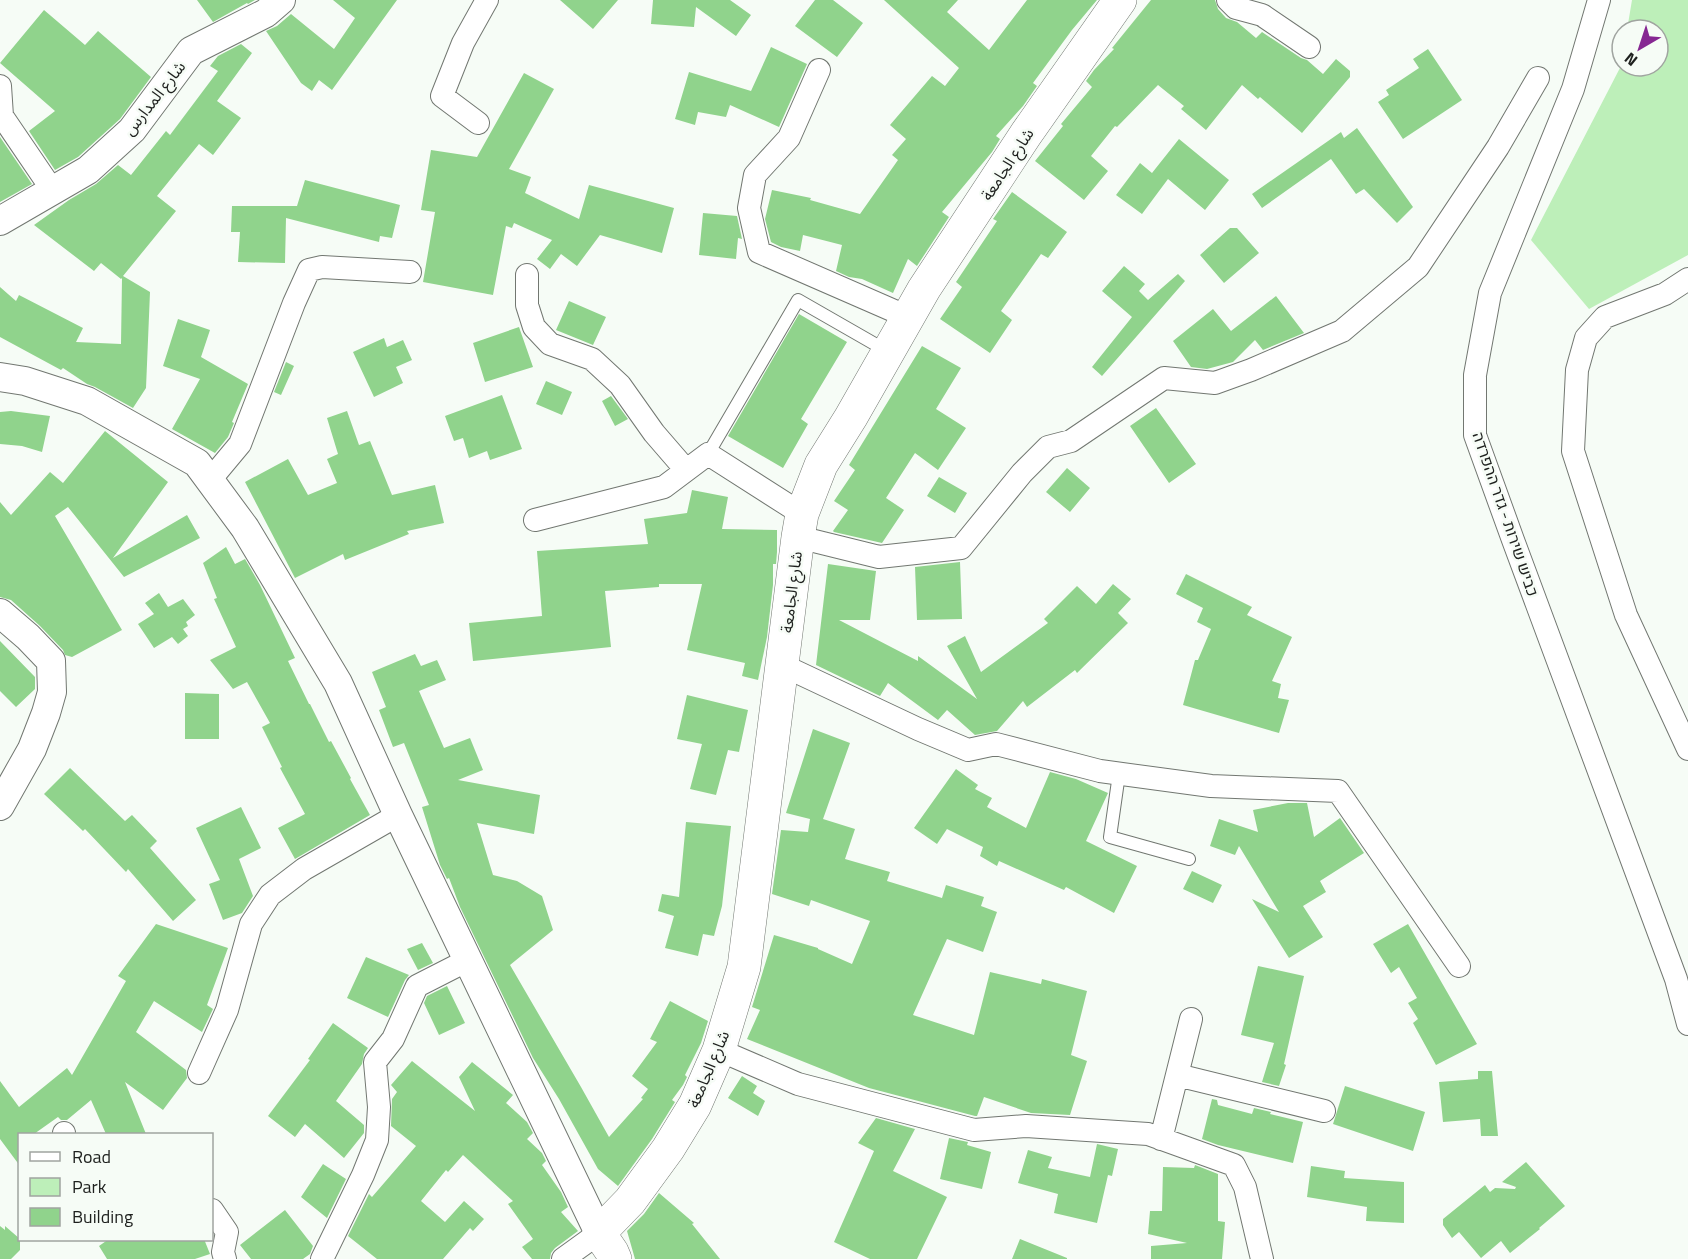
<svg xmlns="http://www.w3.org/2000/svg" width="1688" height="1259" font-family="'Titillium Web','Noto Sans Arabic',Heebo,sans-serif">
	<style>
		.green { fill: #bdefb9 }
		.building { fill: #90d38c }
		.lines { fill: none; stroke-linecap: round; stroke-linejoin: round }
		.service-casing { stroke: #727771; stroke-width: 14 }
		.minor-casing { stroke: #727771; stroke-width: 24 }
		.tertiary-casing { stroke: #727771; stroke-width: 30 }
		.secondary-casing { stroke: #727771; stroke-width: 34 }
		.service { stroke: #fff; stroke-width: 12 }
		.minor { stroke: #fff; stroke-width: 22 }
		.tertiary { stroke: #fff; stroke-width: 28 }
		.secondary { stroke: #fff; stroke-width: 33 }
		.labels { text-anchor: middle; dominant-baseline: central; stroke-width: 5; stroke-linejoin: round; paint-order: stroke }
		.street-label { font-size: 16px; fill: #1e201e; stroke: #f6fcf6 }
	</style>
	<rect width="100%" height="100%" fill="#f6fcf6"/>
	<path class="green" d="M1632,0H1688V255L1589,309L1531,240L1622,64V66H1658V30H1627Z"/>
	<path class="building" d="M197,0H255L248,4L247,3L213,22Z
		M333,0H397L332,90L319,80L312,91L301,83L266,31L277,26L291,14L334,49L355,18Z
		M560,0H618L593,29Z
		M653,0H730L751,15L736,36L696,7L694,27L651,24Z
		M815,0H833L863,23L837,57L795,26Z
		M884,0H958L947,12L989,50L1027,0H1097L1072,30L1033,83L1037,86L1023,106L996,136L1000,139L992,152L942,212L949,217L917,266L908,259L893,293L862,279L849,277L836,271L842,245L803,235L800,251L781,247L771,242L765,219L772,190L811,198L810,200L860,214L898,160L892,155L906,139L890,125L932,76L945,86L959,68Z
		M1151,0H1215L1218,9L1226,18L1237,22L1256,38L1262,32L1301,58L1307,60L1323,74L1336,59L1350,71V77L1302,133L1260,97L1258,99L1242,85L1206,130L1181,109L1184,106L1158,85L1117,127L1115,126L1091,156L1108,171L1084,200L1035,161L1063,126L1061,124L1092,87L1086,81L1094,70L1114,49L1112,48Z
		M44,10L85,45L98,31L151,77L120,119L78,157L55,170L29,131L55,111L0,63Z
		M241,44L252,53L217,101L241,118L213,155L199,144L157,196L176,211L123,276L150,292L146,388L133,408L95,387L87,384L63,368L61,370L0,337V287L16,301L19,295L83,328L76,342L121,344L122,278L121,279L101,263L94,271L34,225L69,200L96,184L118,165L131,175L166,131L170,135L218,71L210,66L218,56Z
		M771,47L807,64L779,127L730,105L726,117L698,112L695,125L675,119L689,72L751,91Z
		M1428,49L1462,100L1403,139L1378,102L1389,95L1386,90L1419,68L1413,59Z
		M524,73L554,89L509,169L531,177L525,193L579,219L589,185L674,208L662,253L600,235L577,266L561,254L550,269L537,259L552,240L514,223L512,228L506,226L493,295L423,282L435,212L421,210L431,150L477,157Z
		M1357,128L1413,207L1397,223L1364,189L1356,194L1331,159L1262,208L1252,194L1341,132L1344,138Z
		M0,137L32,184L0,202Z
		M1179,139L1229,180L1205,210L1168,179L1142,214L1116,195L1140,163L1152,173Z
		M305,180L400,205L392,238L380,236L379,242L286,218L285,263L238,262L240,232H231L232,206H297Z
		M1012,192L1067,232L1048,258L1041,254L1001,311L1012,320L990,353L940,319L962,287L956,282L997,221L993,219Z
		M703,213L737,216L742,239L738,238L736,259L699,255Z
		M1230,228H1237L1259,253L1224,283L1200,255Z
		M1124,266L1145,284L1139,291L1148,300L1178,274L1185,281L1102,376L1092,367L1132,317L1102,291Z
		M1276,296L1304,333L1263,350L1255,340L1233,362L1207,369L1191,367L1173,341L1213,309L1231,331Z
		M569,301L606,317L593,345L556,330Z
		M799,314L847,342L801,419L808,424L783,468L728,436Z
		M178,319L210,330L201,357L248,384L232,422L234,423L228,437L215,453L172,429L200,379L163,366Z
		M519,327L533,367L485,382L473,343Z
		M384,338L387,347L403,340L412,360L396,367L403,383L374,397L353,352Z
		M922,346L961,368L936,409L966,428L938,470L915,453L886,498L904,510L882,543L834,532L833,531L848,510L834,501L855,470L849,465Z
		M286,362L294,366L281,395L274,392Z
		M546,381L572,392L562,415L536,404Z
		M502,395L522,449L490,460L487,451L469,458L463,438L454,441L445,416Z
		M611,396L628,419L615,426L602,401Z
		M1156,408L1196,464L1169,483L1130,426Z
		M11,411L50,416L42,452L22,446L0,444V412Z
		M347,411L359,445L370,441L392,495L435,485L444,523L407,531L409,534L345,560L343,554L295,578L245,482L288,459L308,495L337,483L327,459L338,454L327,418Z
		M105,431L168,482L113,558L187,515L200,538L124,577L68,507L55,516L122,630L72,657L65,655L63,650L40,626L11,600L0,597V502L11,515L50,472L63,483Z
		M1067,468L1090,488L1070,512L1046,492Z
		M939,477L967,493L955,513L927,496Z
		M692,490L728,497L722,529L777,530V552L776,564H773V585L767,637L758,680L742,676L745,663L687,650L702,584H659V587L605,591L611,647L473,661L469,623L542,616L537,551L648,544L644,519L687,513Z
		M226,547L235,564L245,559L260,585L295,658L288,661L309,704H310L329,742L331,741L351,778L350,779L370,815L295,859L278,828L305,814L280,768L282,767L262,727L270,723L247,682L233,689L210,660L236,647L214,599L217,598L203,563Z
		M960,562L962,619L917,620L915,567Z
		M828,564L876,571L870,620H839L918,661V656L977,699L947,646L965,636L981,672L1048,623L1044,619L1077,586L1096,604L1113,584L1131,599L1118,613L1128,623L1077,673L1075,670L1027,707L1023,701L997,731L975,735L947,710L938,720L888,683L880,696L816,665Z
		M1186,574L1252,607L1247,615L1292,637L1272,681L1281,684L1278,698L1289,700L1279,733L1183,705L1195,660H1198L1211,629L1197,622L1203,608L1176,594Z
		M159,593L168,607L183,599L195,615L186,622L188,626L183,629L188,636L178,644L172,637L154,648L138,624L154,614L145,603Z
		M0,641L35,677V689L16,707L0,691Z
		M415,654L421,666L437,660L446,680L419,691L444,748L470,738L483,770L458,780L540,795L534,834L477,823L493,875L517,881L542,896L553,930L510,965L581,1087L609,1137L643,1099L641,1098L648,1089L632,1076L657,1042L650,1039L670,1001L708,1021L701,1043L685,1075L687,1077L683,1085L672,1100L675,1102L652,1139L618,1186L598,1169L559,1099L533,1058L460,907L449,878L447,879L440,865L422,807L429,805L404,743L393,747L379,710L386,707L372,672Z
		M185,693L219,694V739H185Z
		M687,695L748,710L739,752L728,750L716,795L690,789L702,744L677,739Z
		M813,729L850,743L823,819L855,829L845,859L890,872L887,881L942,898L946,885L984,897L981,906L997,912L983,952L947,939L913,1015L974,1035L990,972L1041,984L1042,979L1087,991L1071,1055L1087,1061L1070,1115L1031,1113L984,1097L977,1116H975L869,1088L747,1039L760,1010L752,1007L774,935L818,948V949L852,964L870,921L811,900L809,906L772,894L781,830L808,832L810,819L786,813Z
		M70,768L125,821L132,815L157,841L150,848L196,900L173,921L128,869L126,872L85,829L83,831L44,794Z
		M956,769L978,785L975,789L992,798L987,807L1026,828L1050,772L1076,779L1108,793L1086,841L1137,866L1114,913L1066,887L1064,890L999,861L997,866L980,856L983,847L947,829L937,844L914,828Z
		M1288,803H1307L1314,837L1340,818L1364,853L1320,881L1326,892L1303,906L1323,937L1289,958L1252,899L1279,912L1239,846L1235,855L1210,846L1219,819L1258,832L1253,810Z
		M241,807L261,848L239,859L253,896L242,913L223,920L209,884L220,880L196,828Z
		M686,822L731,826L722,906L714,936L703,934L698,956L665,948L674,916L658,911L662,894L679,897Z
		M1192,871L1222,885L1213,903L1183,889Z
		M156,924L228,948L207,1005L213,1009L202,1032L154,1001L136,1032L186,1070L187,1078L163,1110L125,1082L146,1134H106L91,1100L67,1120H61L58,1117L34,1134H20V1166L0,1139V1081L19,1107L67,1068L72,1075L126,981L118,976Z
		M1408,924L1477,1044L1436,1065L1413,1023L1418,1019L1408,1003L1417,998L1399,967L1391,973L1373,944Z
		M422,943L433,963L418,970L407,949Z
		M366,957L409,975L405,980L388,1017L347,998Z
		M1258,966L1304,976L1284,1064L1286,1065L1279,1086L1262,1082L1274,1043L1241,1035Z
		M447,986L465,1023L439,1035L424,1003L427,996Z
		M333,1023L368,1048L364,1054L362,1064L336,1101L364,1125V1133L344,1158L305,1124L295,1137L268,1116L310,1060L308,1059Z
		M412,1061L475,1111L459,1077L472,1062L513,1095L506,1103L527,1122L533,1133L527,1139L542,1153L546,1161L542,1165L561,1192L568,1207L561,1212L578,1231L555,1248L551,1253L550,1259H532L522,1247L533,1239L508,1204L513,1201L463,1155L448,1172L446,1170L421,1201L445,1222L464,1201L484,1219L473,1231L470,1228L443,1259H377L348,1236L369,1194L372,1197L416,1146L391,1126L392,1099L397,1092L391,1085Z
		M1478,1071H1492L1498,1136H1481L1480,1119L1443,1122L1439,1082L1478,1079Z
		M742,1076L757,1086L753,1093L765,1101L758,1116L728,1098Z
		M1345,1086L1425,1112L1413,1151L1333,1124Z
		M1212,1099L1217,1100L1218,1105L1252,1114L1254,1108L1271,1112L1270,1114L1303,1122L1293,1163L1218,1145L1202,1139Z
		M876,1118L915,1129L893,1171L947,1197L917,1259H870L834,1242L874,1151L858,1143Z
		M949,1138L968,1142L967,1145L991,1152L982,1189L940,1179Z
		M1097,1144L1118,1149L1112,1176L1108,1175L1097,1223L1054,1213L1058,1194L1018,1183L1028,1150L1052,1157L1048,1168L1090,1177Z
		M1526,1162L1565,1206L1539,1228L1540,1229L1510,1253L1501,1241L1481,1258L1459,1232L1452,1238L1443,1225V1219L1485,1185L1490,1192L1495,1188L1515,1189L1516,1187L1502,1182Z
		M323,1164L346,1179L327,1218L301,1197Z
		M1195,1165L1218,1174V1221L1225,1222L1222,1259H1151V1246L1187,1243L1148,1234L1150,1211H1162L1163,1167L1194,1168Z
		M1311,1166L1345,1171L1344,1178L1404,1182V1223L1366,1221L1367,1207L1307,1197Z
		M659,1193L694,1223L692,1224L720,1259H635L627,1231L644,1214Z
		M285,1210L313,1246L310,1254L303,1259H251L240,1245Z
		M0,1226L5,1230V1226L20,1239V1250L11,1259H0Z
		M109,1239H204L210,1254L195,1259H107L99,1246Z
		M1020,1239L1067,1258V1259H1012Z"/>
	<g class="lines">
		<g class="service-casing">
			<path id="service" d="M708,454L798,300L887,351
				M1119,774L1110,837L1189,859"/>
		</g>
		<g class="minor-casing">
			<path id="minor" d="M1228,0L1236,8L1262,15L1309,47
				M1599,0L1573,89L1490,293L1475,375V435L1513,540L1676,979L1688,1024
				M819,70L789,138L755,175L749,208L759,252L908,317
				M0,86L2,116L53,191
				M478,123L442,96L463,43L487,0
				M527,275V305L534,327L550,344L592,359L620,385L654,433L686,470
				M1688,279L1665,294L1605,317L1586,338L1577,370L1573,451L1626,615L1688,749
				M210,480L240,444L294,303L309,270L322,267L410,272
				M535,520L664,487L708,454L802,514
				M798,537L879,557L961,548L1022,473L1048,447L1071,441L1164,378L1215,383L1251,370L1342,331L1418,267L1498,147L1538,78
				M782,665L918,729L968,750L996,744L1100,771L1211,786L1338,791L1459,966
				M719,1050L798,1084L974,1130L1026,1126L1148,1134L1234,1165L1245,1187L1262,1259
				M199,1073L227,1010L251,924L270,895L304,869L398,815
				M1177,1075L1324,1111
				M64,1133V1134
				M1161,1139L1191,1019
				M212,1210L227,1232L223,1252L225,1259
				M322,1259L363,1175L377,1140L379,1107L375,1062L393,1039L417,986L468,960
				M563,1259L599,1233"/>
		</g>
		<g class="tertiary-casing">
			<path id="tertiary" d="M0,221L88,170L132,130L191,51L266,13L281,0
				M0,377L25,381L87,401L197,463L245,528L338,683L398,815L599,1233
				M0,613L28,637L51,661L52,692L46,713L32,749L0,806"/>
		</g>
		<g class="secondary-casing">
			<path id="secondary" d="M599,1233L630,1201L668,1149L695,1105L719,1050L744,967L798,537L802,514L821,465L851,417L924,289L1026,134L1120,0
				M599,1233L612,1252L615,1259"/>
		</g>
		<use href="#service" class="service"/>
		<use href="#minor" class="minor"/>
		<use href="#tertiary" class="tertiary"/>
		<use href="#secondary" class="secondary"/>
	</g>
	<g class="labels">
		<g class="street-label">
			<text transform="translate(154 98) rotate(-52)">شارع المدارس</text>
			<text transform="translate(1007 164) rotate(-57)">شارع الجامعة</text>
			<text transform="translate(1506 514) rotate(71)">כביש שירות - גדר ההפרדה</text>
			<text transform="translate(791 592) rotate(-83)">شارع الجامعة</text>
			<text transform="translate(708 1069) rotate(-67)">شارع الجامعة</text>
		</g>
	</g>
	<rect x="18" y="1133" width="195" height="108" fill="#f6fcf6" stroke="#a0a4a0" stroke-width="1.5"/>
	<rect x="30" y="1152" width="30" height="9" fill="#ffffff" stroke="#a0a4a0" stroke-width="1.5"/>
	<text x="72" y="1163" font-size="18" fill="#1e201e">Road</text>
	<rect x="30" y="1178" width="30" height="18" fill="#bdefb9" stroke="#a0a4a0" stroke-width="1.5"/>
	<text x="72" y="1193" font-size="18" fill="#1e201e">Park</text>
	<rect x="30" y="1208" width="30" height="18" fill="#90d38c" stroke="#a0a4a0" stroke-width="1.5"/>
	<text x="72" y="1223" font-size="18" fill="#1e201e">Building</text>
	<g transform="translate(1640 48) rotate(219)"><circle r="28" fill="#f6fcf6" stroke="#a0a4a0" stroke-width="1.5"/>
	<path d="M0-4.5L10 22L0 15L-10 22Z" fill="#862792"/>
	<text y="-9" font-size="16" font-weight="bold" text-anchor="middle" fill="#1e201e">N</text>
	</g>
</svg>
